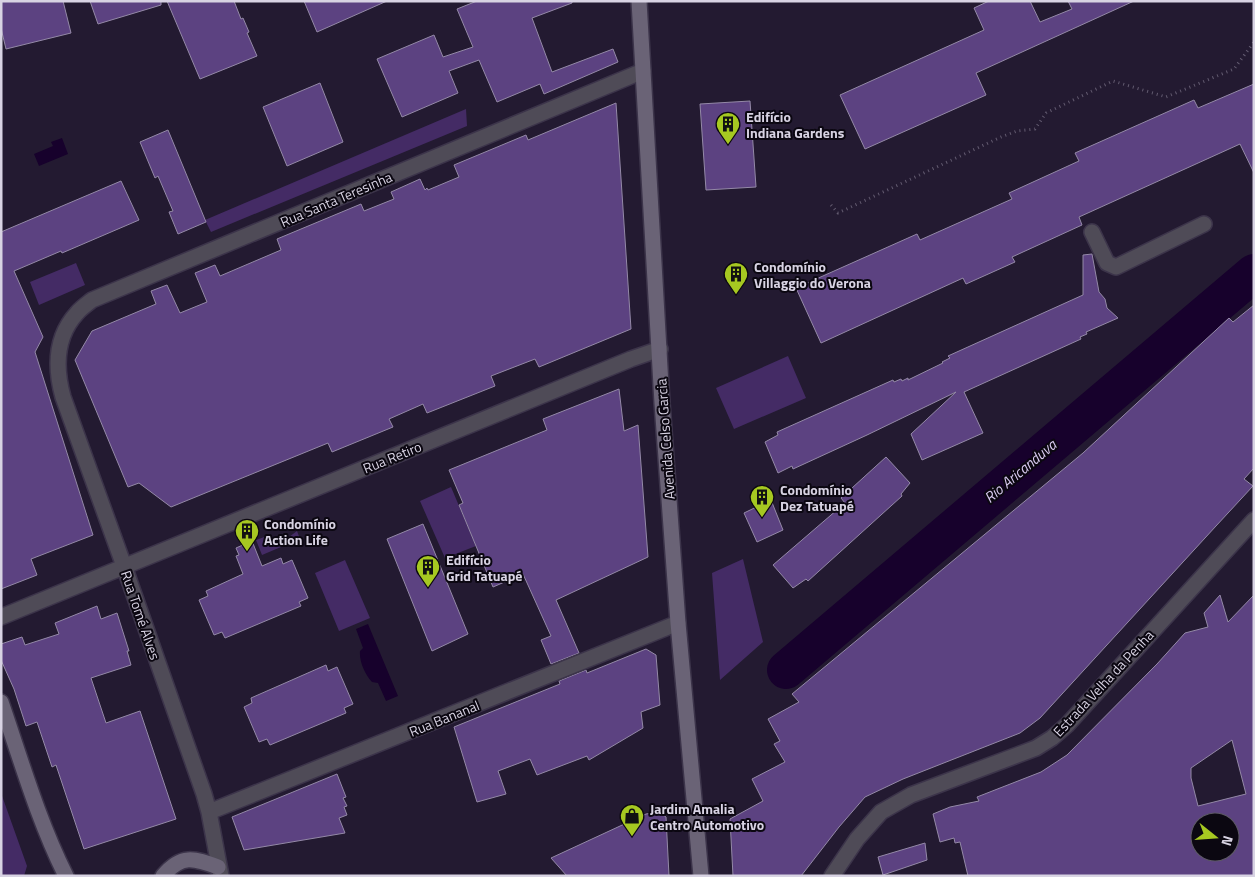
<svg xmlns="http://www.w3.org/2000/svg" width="1255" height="877" font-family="'Titillium Web',sans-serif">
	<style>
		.green { fill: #442b65 }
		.water { fill: #17012c }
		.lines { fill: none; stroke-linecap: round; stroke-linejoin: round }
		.river { stroke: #17012c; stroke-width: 38 }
		.building { fill: #5c4281; stroke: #9489a7; fill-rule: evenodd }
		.minor-casing { stroke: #3c344a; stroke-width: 18 }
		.tertiary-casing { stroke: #3c344a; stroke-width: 18 }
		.secondary-casing { stroke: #3c344a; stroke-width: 18 }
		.path { stroke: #635b70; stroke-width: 3; stroke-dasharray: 1 4; stroke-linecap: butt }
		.minor { stroke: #4f4b57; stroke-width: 15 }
		.tertiary { stroke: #4f4b57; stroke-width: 15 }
		.secondary { stroke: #6a6376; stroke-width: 15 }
		.labels { text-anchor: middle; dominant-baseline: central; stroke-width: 4; stroke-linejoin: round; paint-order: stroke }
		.poi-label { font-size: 14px; font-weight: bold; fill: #d8d3e3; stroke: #0b0711; text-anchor: start }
		.street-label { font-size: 14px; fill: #d8d3e3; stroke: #0b0711 }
		.water-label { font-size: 15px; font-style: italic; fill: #d9cbf1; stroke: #0b0711 }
	</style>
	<rect width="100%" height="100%" fill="#231a31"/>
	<path class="green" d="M466,109L467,126L211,232L205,220Z
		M76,263L85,285L39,305L30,282Z
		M788,356L806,398L734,429L716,388Z
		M451,487L476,546L445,558L420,501Z
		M297,531L300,539L262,555L256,540L267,536L283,539L289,537Z
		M743,559L763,642L720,680L712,573Z
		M345,560L370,618L339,631L315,573Z
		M1,793L27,866L24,876H1Z"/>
	<path class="water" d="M62,138L68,154L39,166L34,154L53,146L51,142Z
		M368,624L398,696L386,701L378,683L372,682C365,675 359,661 360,651L363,648L356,629Z"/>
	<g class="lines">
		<path class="river" d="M786,670L1254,273"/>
	</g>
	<path class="building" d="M1,1H63L71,33L6,49L1,28Z
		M90,1H161V5L98,24Z
		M167,1H234L241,19L243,18L249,32L247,33L257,56L200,79Z
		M304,1H387L317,32Z
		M477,1H572V3L532,18L552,72L613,49L618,62L544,94L540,84L497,102L479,60L449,71L458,93L402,117L377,59L434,35L443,57L473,47L457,9Z
		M989,1H1030L1040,22L1072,9L1068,1H1134L976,73L986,95L865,149L840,95L984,30L974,8Z
		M320,83L343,142L287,166L263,107Z
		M1254,84V173L1240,144L1079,217L1082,225L1012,257L1015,262L966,284L963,278L821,343L796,288L917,234L920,240L1012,199L1009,193L1079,161L1075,153L1194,100L1198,108Z
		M750,101L756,187L706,190L700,104Z
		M616,103L631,329L539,367L535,359L491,376L495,386L427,413L423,404L389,419L393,427L332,452L328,443L171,507L139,483L128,487L75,360L92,331L156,304L151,291L167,285L180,313L207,302L195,273L215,265L220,276L281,250L277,239L361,204L364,211L394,199L391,192L420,179L425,190L427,188L428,190L459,177L454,165L526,135L528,140Z
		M168,130L206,222L178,234L169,212L173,211L158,176L155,178L140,142Z
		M121,181L139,220L62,253L61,251L14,271L43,337L35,352L93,535L31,559L37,575L1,589V232Z
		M1092,254L1099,292L1105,299L1107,308L1118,318L1086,332L1087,334L1080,337L1081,339L964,392L983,433L922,460L911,434L956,392L867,435L793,469L792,466L778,473L765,442L778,435L777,432L893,380L894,382L901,379L902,381L908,378V380L943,363L942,362L950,358L948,356L1083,295V255Z
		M1254,305V468L1244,479L1253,486L1216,526L1040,718L1020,733L903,779L865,797L839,827L801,876H733L730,819L763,801L752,779L785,762L774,744L780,741L768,719L799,702L792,694L1083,453L1229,318L1233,322Z
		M619,389L624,431L638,425L648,557L556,600L579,653L551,664L541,640L551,636L523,574L493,587L459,505L463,503L449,470L547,430L543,419Z
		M886,457L910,483L901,494L902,496L808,581L806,579L793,588L773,565L845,503L841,498Z
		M771,500L783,530L757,542L744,513Z
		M423,524L468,634L432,651L387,539Z
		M252,541L262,566L281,558L283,564L292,560L308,598L299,602L301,606L225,638L222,632L214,635L199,600L208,596L206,591L243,574L236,556L239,555L236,548Z
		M1220,595L1228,622L1254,595V876H968L960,842L955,843L954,838L940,842L933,814L950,807L979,801L977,797L1041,772L1067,755L1157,664L1185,633L1208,627L1204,613ZM1232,740L1246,794L1198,806L1191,778V768ZM1200,822H1230V852H1200Z
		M97,606L101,619L117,613L129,651H127L131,665L91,678L106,723L140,711L176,819L84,849L56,765L52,767L37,722L26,726L14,689L1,660V644L22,637L25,645L59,634L55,623Z
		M646,649L656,655L660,705L641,712L643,728L589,760L587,756L537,775L530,759L498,771L506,794L477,802L454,727L560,684L559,681L586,670L587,673Z
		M326,665L328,671L337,667L353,704L344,708L346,713L270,745L267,739L259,742L244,707L252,703L251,698Z
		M337,774L346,797L343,798L347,806L344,807L347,815L339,818L345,833L244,850L232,817Z
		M659,812L666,817L669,876H567L551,858L646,814Z
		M925,843L927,860L883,875L878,857Z"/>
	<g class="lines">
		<g class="minor-casing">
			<path id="minor" d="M1092,232L1107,263L1116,267L1204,224
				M1,617L631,359L660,349
				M209,812L678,623
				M221,876L209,812L204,794L124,566L63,397C55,368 55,337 77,313C81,308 87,304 92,300L643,71"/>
		</g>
		<g class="tertiary-casing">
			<path id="tertiary" d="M832,876L857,839L881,812L911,795L1036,748L1052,738L1067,725L1254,520"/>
		</g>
		<g class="secondary-casing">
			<path id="secondary" d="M639,1L662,403L678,623L701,876
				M1,702C21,760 38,820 66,876
				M163,876C181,854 194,858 218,867"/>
		</g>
		<path class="path" d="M831,205L838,213L1001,137L1017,131L1035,129L1046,113L1113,81L1166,97L1234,69L1254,42"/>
		<use href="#minor" class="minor"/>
		<use href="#tertiary" class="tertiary"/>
		<use href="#secondary" class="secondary"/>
	</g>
	<defs>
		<g id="building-pin" transform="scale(1.25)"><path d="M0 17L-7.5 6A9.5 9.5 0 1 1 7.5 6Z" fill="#a6c821" stroke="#0b0711"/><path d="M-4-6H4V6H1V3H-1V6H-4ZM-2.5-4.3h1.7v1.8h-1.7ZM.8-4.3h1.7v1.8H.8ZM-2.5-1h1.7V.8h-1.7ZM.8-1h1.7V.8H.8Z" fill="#111"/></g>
		<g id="shop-pin" transform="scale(1.25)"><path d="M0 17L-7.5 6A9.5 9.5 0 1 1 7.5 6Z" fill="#a6c821" stroke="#0b0711"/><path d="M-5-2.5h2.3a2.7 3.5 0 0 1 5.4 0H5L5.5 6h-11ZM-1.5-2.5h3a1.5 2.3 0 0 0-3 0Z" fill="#111"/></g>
	</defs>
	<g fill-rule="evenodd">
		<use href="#building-pin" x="728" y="124"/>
		<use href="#building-pin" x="736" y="274"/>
		<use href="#building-pin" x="762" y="497"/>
		<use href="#building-pin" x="247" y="531"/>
		<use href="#building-pin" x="428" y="567"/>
		<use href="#shop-pin" x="632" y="816"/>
	</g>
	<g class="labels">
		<g class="poi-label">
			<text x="746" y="116">Edifício<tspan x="746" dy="16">Indiana Gardens</tspan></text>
			<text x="754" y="266">Condomínio<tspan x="754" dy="16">Villaggio do Verona</tspan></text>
			<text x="780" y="489">Condomínio<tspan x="780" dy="16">Dez Tatuapé</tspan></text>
			<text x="264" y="523">Condomínio<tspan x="264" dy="16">Action Life</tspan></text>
			<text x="446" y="559">Edifício<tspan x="446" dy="16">Grid Tatuapé</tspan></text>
			<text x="650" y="808">Jardim Amalia<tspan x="650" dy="16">Centro Automotivo</tspan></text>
		</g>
		<g class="street-label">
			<text transform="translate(336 199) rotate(-23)">Rua Santa Teresinha</text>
			<text transform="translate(665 439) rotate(-94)">Avenida Celso Garcia</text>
			<text transform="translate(392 457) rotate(-22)">Rua Retiro</text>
			<text transform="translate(141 615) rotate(71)">Rua Tomé Alves</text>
			<text transform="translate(1103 683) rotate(-47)">Estrada Velha da Penha</text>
			<text transform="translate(444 718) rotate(-22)">Rua Bananal</text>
		</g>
		<g class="water-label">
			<text transform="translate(1020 471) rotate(-40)">Rio Aricanduva</text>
		</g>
	</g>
	<rect width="1255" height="877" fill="none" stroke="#d8d3e3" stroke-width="5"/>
	<g transform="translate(1215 837) rotate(107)"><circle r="24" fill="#0b0711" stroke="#5d5965"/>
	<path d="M0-4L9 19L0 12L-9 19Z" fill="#a6c821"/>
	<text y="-8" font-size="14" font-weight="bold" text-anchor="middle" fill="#d8d3e3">N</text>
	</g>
</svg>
